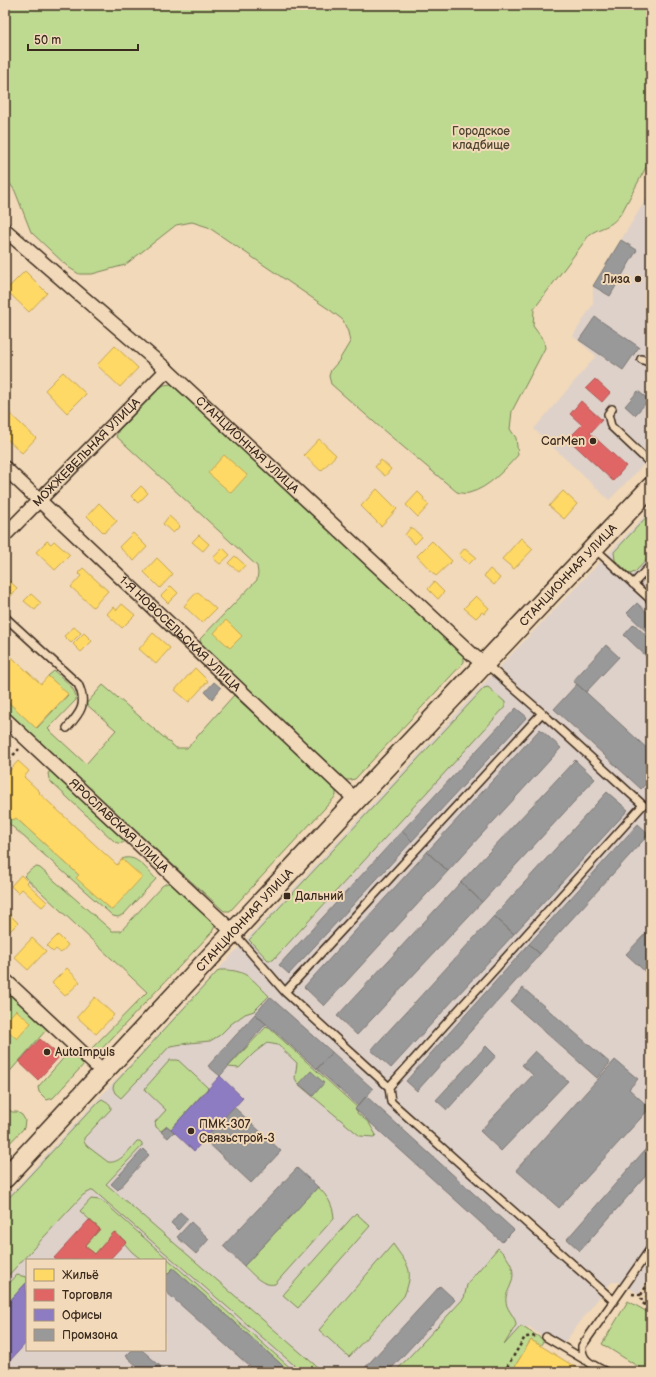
<svg xmlns="http://www.w3.org/2000/svg" width="656" height="1377" font-family="'Balsamiq Sans',sans-serif">
	<style>
		.built { fill: #ded1c9; fill-rule: evenodd }
		.green { fill: #beda91; stroke: #7c8258 }
		.homes { fill: #ffd966; stroke: #c4a450 }
		.shops { fill: #e06666; stroke: #ae5450 }
		.offices { fill: #8e7cc3; stroke: #756392 }
		.industry { fill: #999; stroke: #7d7874 }
		.lines { fill: none; stroke-linecap: round; stroke-linejoin: round }
		.lane-casing { stroke: #3b2a1e; stroke-width: 10 }
		.street-casing { stroke: #3b2a1e; stroke-width: 16 }
		.secondary-casing { stroke: #3b2a1e; stroke-width: 22 }
		.path { stroke: #3b2a1e; stroke-width: 2.5; stroke-dasharray: 3 3; stroke-linecap: butt }
		.lane { stroke: #f1d9b9; stroke-width: 7 }
		.street { stroke: #f1d9b9; stroke-width: 13 }
		.secondary { stroke: #f1d9b9; stroke-width: 19 }
		.poi-dot { fill: #3b2a1e; stroke: #f1d9b9; stroke-width: 1.5 }
		.labels { text-anchor: middle; dominant-baseline: central; stroke-width: 4; stroke-linejoin: round; paint-order: stroke }
		.park-label { font-size: 12px; fill: #4f442f; stroke: #f1d9b9 }
		.poi-label { font-size: 12px; fill: #3b2a1e; stroke: #f1d9b9; text-anchor: start }
		.street-label { font-size: 12px; fill: #3b2a1e; stroke: #f1d9b9 }
	</style>
	<rect width="100%" height="100%" fill="#f1d9b9"/>
	<filter id="ink" filterUnits="userSpaceOnUse"><feTurbulence type="fractalNoise" baseFrequency=".025" numOctaves="2"/><feDisplacementMap in="SourceGraphic" scale="8" xChannelSelector="R" yChannelSelector="G"/><feConvolveMatrix kernelMatrix="1 2 1 2 8 2 1 2 1" color-interpolation-filters="sRGB"/></filter>
	<g filter="url(#ink)">
		<path class="built" d="M651,191V457L609,500L534,429L596,356L573,336L593,304V286Z
			M651,509V1275L639,1294L618,1282H612L608,1286L564,1343L558,1345L550,1342L529,1327H524L519,1330L492,1372H5V1199L503,663ZM27,1260H165V1350H27Z"/>
		<path class="green" d="M5,5H651V158L622,212C611,228 605,225 590,234L534,309L533,326L544,341L545,348L512,411L510,429L516,438L518,455C505,469 489,488 469,493C465,494 460,493 457,492L382,429L331,384L329,376L331,370L338,362L350,342L348,332L343,320L330,310L208,227L192,222L176,225L125,265L92,274H79L68,267L31,232L15,191L5,176Z
			M171,384L463,653L464,657V662L355,779L350,780H343L201,643L200,639L257,580L258,573L257,566L116,436L119,430L160,388L164,385Z
			M651,512V555L635,572L630,574L615,560L614,552Z
			M54,671C62,678 77,688 76,700L48,729L86,764L116,730L86,704L103,685L176,748H187L234,695L336,789V796L230,911H224L77,778L5,710V699L37,728L68,695L48,676Z
			M488,687L505,702V707L273,960H268L251,942L249,940L251,938L484,688Z
			M52,770L127,840C122,844 120,844 115,842L52,783L49,779L48,773Z
			M5,813L13,820L16,818L79,875L77,878L112,910L122,859C136,853 147,870 156,879L124,914L118,917L113,916L5,820Z
			M37,867L40,868L112,931H121L162,886L167,883L172,884L216,924L212,932L94,1057L91,1054L90,1050L147,992L24,876L33,868Z
			M219,970C246,969 251,978 269,996L254,1011L245,1014L231,1024L220,1035L210,1041L189,1043L170,1046L121,1098L115,1093L113,1088L114,1084Z
			M5,987L46,1026L47,1029L5,1077Z
			M267,1026L358,1108L357,1113L369,1123L376,1135L374,1137L360,1136L298,1084L295,1078L297,1063L278,1045L267,1043L254,1053L239,1068L228,1067Z
			M72,1051L85,1063L53,1098L47,1100L39,1092L38,1087L68,1053Z
			M170,1060H178L208,1088L171,1129L167,1126L161,1131L156,1127L155,1122L166,1110L145,1090L146,1087Z
			M102,1099C107,1102 111,1103 111,1109L84,1138V1142L87,1146L108,1162C120,1164 130,1149 137,1141H140L142,1143V1146L106,1184L323,1372H302L93,1190L83,1195L5,1279V1202L99,1101Z
			M5,1106L12,1112H17L22,1115L25,1120L24,1128L5,1148Z
			M318,1187C327,1196 333,1204 334,1218L275,1284C262,1287 252,1273 244,1266Z
			M91,1199L100,1200L105,1203L295,1372H290L173,1268L165,1276V1260H142L132,1252L124,1243L125,1241L115,1232L95,1254L85,1246L100,1229L80,1211Z
			M356,1213L370,1226L298,1308L283,1295Z
			M393,1244C408,1266 415,1269 404,1296L349,1357L319,1330Z
			M498,1248C508,1257 517,1269 511,1284C509,1290 505,1295 506,1302C507,1311 516,1317 516,1325L504,1345L521,1326L544,1340L540,1346L531,1340L514,1368L520,1372H395L464,1298L467,1285L471,1279Z
			M17,1275L27,1277V1282L5,1306V1288Z
			M628,1301L651,1314V1361L645,1371L602,1344Z"/>
		<path class="homes" d="M25,271L47,293L29,312L6,290Z
			M115,346L138,368L120,387L97,365Z
			M63,372L86,394L67,413L45,390Z
			M8,412L36,438L22,453L5,437V429L8,425L5,422V416Z
			M319,439L336,455L321,471L304,455Z
			M224,455L247,475L231,493L208,473Z
			M381,460L391,469L385,476L375,467Z
			M141,486L148,493L138,503L131,496Z
			M377,489L397,509L381,526L361,506Z
			M563,491L577,504L564,519L549,506Z
			M418,492L424,498L423,500L429,505L418,517L406,505Z
			M99,503L117,521L104,533L87,516Z
			M169,516L180,526L173,533L163,524Z
			M411,527L422,537L415,544L405,535Z
			M133,533L147,547L134,561L119,547Z
			M199,535L209,544L203,551L192,542Z
			M521,538L533,549L514,569L502,559Z
			M47,541L51,544L54,541L70,555L55,570L36,552Z
			M432,541L452,561L436,576L417,556Z
			M223,548L230,555L220,564L213,558Z
			M465,548L476,557L469,564L459,555Z
			M235,556L245,565L239,572L228,563Z
			M157,558L173,574L160,588L144,572Z
			M83,568L108,591L93,607L71,587L81,576L78,573Z
			M490,569L500,578L494,585L484,576Z
			M7,579L17,588L11,596L5,591V581Z
			M434,582L444,592L438,599L428,589Z
			M171,586L178,593L168,603L161,596Z
			M197,592L216,609L202,623L184,606Z
			M31,594L41,603L35,610L24,601Z
			M476,596L489,608L484,614L482,612L476,618L464,608Z
			M122,604L135,615L122,628L107,614L113,607L117,610Z
			M226,620L242,636L230,648L214,633Z
			M74,627L81,633L71,643L64,636Z
			M84,633L92,641L81,652L73,644Z
			M153,633L170,648L156,664L139,649Z
			M5,651L41,684L48,676L68,694L36,728L5,699Z
			M195,668L208,681L189,702L175,690Z
			M18,761L29,771L24,777L40,792L39,793L117,865L122,859L142,877L112,910L76,878L79,875L16,818L13,820L5,813V776Z
			M21,875L28,882L27,883L47,902L42,907L22,889L18,893L11,886Z
			M5,910L18,923L5,936Z
			M58,935L68,945L61,953L56,949L53,952L47,946Z
			M32,938L46,951L28,970L14,957Z
			M67,968L80,982L65,996L52,983Z
			M95,997L114,1015L96,1034L77,1017Z
			M16,1010L31,1023L17,1039L5,1028V1022Z
			M651,1287V1301L645,1297Z
			M531,1340L546,1349L583,1372H520L514,1368Z"/>
		<path class="shops" d="M595,379L610,393L602,402L586,388Z
			M581,401L602,420L590,433L626,466L613,481L568,439L582,425L570,414Z
			M40,1039L60,1056L38,1080L19,1062Z
			M89,1220L100,1229L85,1246L95,1254L114,1232L126,1242L109,1260H56L54,1258Z"/>
		<path class="offices" d="M220,1076L243,1098L194,1151L171,1129Z
			M26,1283L27,1342L6,1365L5,1364V1306Z"/>
		<path class="industry" d="M621,240L637,250L610,296L593,286Z
			M595,317L639,347L623,370L579,340Z
			M638,391L649,400L635,415L625,406Z
			M637,603L651,616V636L627,613Z
			M634,624L651,640L650,660L624,635Z
			M606,645L619,657L586,692L573,681Z
			M214,682L221,688L212,699L205,692Z
			M577,684L651,752V778L641,789L554,709Z
			M516,708L527,717L412,841L402,831Z
			M540,729L561,748L448,871L427,852Z
			M575,760L595,779L482,902L461,882Z
			M607,792L628,810L514,934L494,916Z
			M638,824L649,834L540,954L529,944Z
			M402,831L412,841L289,974L279,965Z
			M427,852L448,871L324,1006L304,987Z
			M461,882L482,902L357,1035L337,1016Z
			M494,916L514,934L391,1068L371,1050Z
			M646,933L651,938V977L626,954Z
			M529,944L540,954L417,1091L406,1081Z
			M523,988L610,1063L597,1078L511,1002Z
			M270,997L332,1052L317,1069L255,1014Z
			M255,1014L266,1024L220,1076L208,1066Z
			M486,1046L496,1056L447,1110L436,1100Z
			M535,1051L568,1081L501,1151L480,1131L533,1075L522,1065Z
			M332,1052L373,1089L358,1106L317,1069Z
			M615,1060L638,1079L629,1089L650,1108L559,1208L516,1170Z
			M311,1071L324,1083L313,1096L299,1084Z
			M366,1096L514,1230L502,1242L355,1109Z
			M234,1107L281,1151L251,1183L204,1139Z
			M167,1126L174,1132L168,1138L161,1132Z
			M651,1143V1170L580,1251L567,1239Z
			M143,1149L149,1155L118,1190L111,1184Z
			M297,1168L318,1187L244,1266L223,1246Z
			M180,1212L188,1219L178,1230L171,1223Z
			M191,1222L209,1239L196,1254L177,1237Z
			M173,1268L290,1372H256L165,1291V1277Z
			M440,1286L455,1300L388,1372H361Z
			M132,1350H142L167,1372H143L126,1356Z"/>
		<g class="lines">
			<g class="lane-casing">
				<path id="lane" d="M641,359L651,363
					M612,409L608,414L611,426L651,464
					M594,548L651,600
					M633,584L651,565
					M5,617L78,684C88,705 80,713 67,728
					M233,932L285,992L389,1087L391,1102L614,1301
					M285,992L542,713L485,663
					M389,1087L643,805L542,713
					M546,1337L585,1360
					M606,1372C594,1365 581,1362 582,1346L651,1248"/>
			</g>
			<g class="street-casing">
				<g id="street">
					<path id="s1" d="M5,230L167,370L475,657L485,663"/>
					<path id="s2" d="M5,468L356,800"/>
					<path id="s3" d="M5,535L167,370"/>
					<path id="s4" d="M5,719L233,932"/>
					<path d="M5,980L103,1072"/>
				</g>
			</g>
			<g class="secondary-casing">
				<g id="secondary">
					<path id="s5" d="M5,1178L356,800L651,487"/>
				</g>
			</g>
			<path class="path" d="M5,764L19,749
				M632,1294L641,1295L642,1303L651,1308
				M641,1295L651,1278
				M504,1372L525,1337L537,1336"/>
			<use href="#lane" class="lane"/>
			<use href="#street" class="street"/>
			<use href="#secondary" class="secondary"/>
		</g>
	</g>
	<g class="poi-dot">
		<circle cx="638" cy="279" r="4"/>
		<circle cx="593" cy="441" r="4"/>
		<rect x="283" y="892" width="8" height="8" rx="2"/>
		<circle cx="47" cy="1052" r="4"/>
		<circle cx="191" cy="1131" r="4"/>
	</g>
	<g class="labels">
		<g class="park-label">
			<text x="481" y="131">Городское<tspan x="481" dy="14">кладбище</tspan></text>
		</g>
		<g class="poi-label">
			<text x="630" y="279" text-anchor="end">Лиза</text>
			<text x="585" y="441" text-anchor="end">CarMen</text>
			<text x="295" y="896">Дальний</text>
			<text x="55" y="1052">AutoImpuls</text>
			<text x="199" y="1124">ПМК-307<tspan x="199" dy="14">Связьстрой-3</tspan></text>
		</g>
		<g class="street-label">
			<text stroke="none"><textPath href="#s1" startOffset="324">СТАНЦИОННАЯ УЛИЦА</textPath></text>
			<text stroke="none"><textPath href="#s3" startOffset="116">МОЖЖЕВЕЛЬНАЯ УЛИЦА</textPath></text>
			<text stroke="none"><textPath href="#s5" startOffset="825">СТАНЦИОННАЯ УЛИЦА</textPath></text>
			<text stroke="none"><textPath href="#s2" startOffset="241">1-Я НОВОСЕЛЬСКАЯ УЛИЦА</textPath></text>
			<text stroke="none"><textPath href="#s4" startOffset="156">ЯРОСЛАВСКАЯ УЛИЦА</textPath></text>
			<text stroke="none"><textPath href="#s5" startOffset="352">СТАНЦИОННАЯ УЛИЦА</textPath></text>
		</g>
	</g>
	<rect width="656" height="1377" fill="none" stroke="#f1d9b9" stroke-width="20"/>
	<rect x="10" y="10" width="636" height="1357" fill="none" stroke="#3b2a1e" stroke-width="1.5" filter="url(#ink)"/>
	<rect x="26" y="1259" width="140" height="92" fill="#f1d9b9" stroke="#a8937b"/>
	<rect x="34" y="1269" width="20" height="12" fill="#ffd966" stroke="#a8937b"/>
	<text x="62" y="1279" font-size="12" fill="#3b2a1e">Жильё</text>
	<rect x="34" y="1289" width="20" height="12" fill="#e06666" stroke="#a8937b"/>
	<text x="62" y="1299" font-size="12" fill="#3b2a1e">Торговля</text>
	<rect x="34" y="1309" width="20" height="12" fill="#8e7cc3" stroke="#a8937b"/>
	<text x="62" y="1319" font-size="12" fill="#3b2a1e">Офисы</text>
	<rect x="34" y="1329" width="20" height="12" fill="#999999" stroke="#a8937b"/>
	<text x="62" y="1339" font-size="12" fill="#3b2a1e">Промзона</text>
	<path d="M28 44v6h110v-6" fill="none" stroke="#3b2a1e" stroke-width="2"/>
	<text x="34" y="44" font-size="12" fill="#3b2a1e" stroke="#f1d9b9" stroke-width="3" paint-order="stroke">50 m</text>
</svg>
